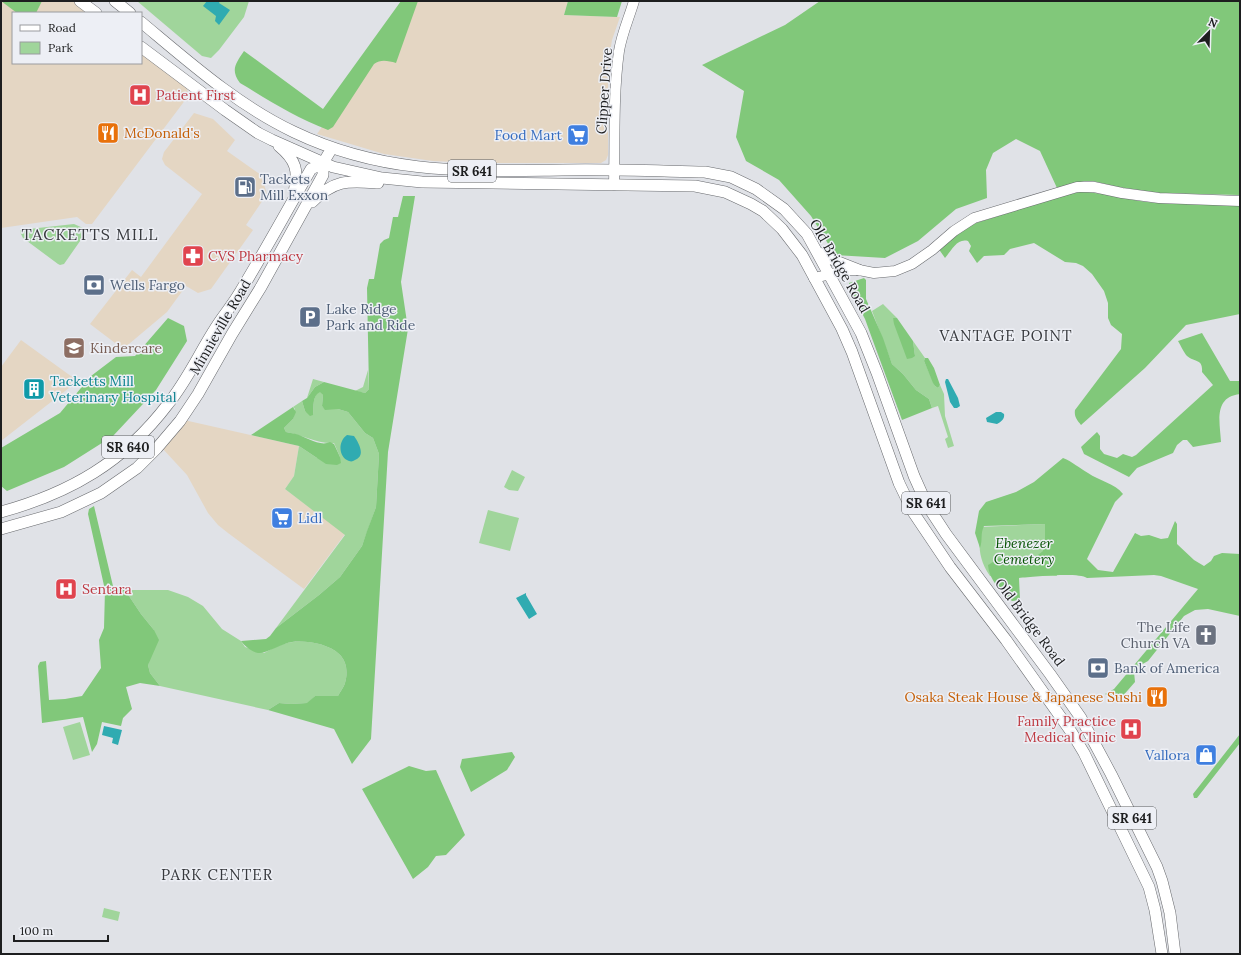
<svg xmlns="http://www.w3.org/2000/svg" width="1241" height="955" font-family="Lora,serif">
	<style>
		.commercial { fill: #e4d6c3 }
		.green { fill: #a0d59b }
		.forest { fill: #81c87a }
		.water { fill: #30abb1 }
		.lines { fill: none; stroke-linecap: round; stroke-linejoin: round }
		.secondary-casing { stroke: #686a6e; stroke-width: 11 }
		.primary-casing { stroke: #686a6e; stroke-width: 12 }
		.secondary { stroke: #fff; stroke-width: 10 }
		.primary { stroke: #fff; stroke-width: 11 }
		.labels { text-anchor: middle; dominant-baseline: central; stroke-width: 3; stroke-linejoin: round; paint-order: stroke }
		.shield { fill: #edeff5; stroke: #5b5d5f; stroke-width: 1 }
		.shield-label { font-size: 13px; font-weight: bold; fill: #1d1e1f }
		.street-label { font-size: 14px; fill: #1d1e1f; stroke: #edeff5 }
		.health-label { font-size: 14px; fill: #be3a42; stroke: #edeff5; text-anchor: start }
		.food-label { font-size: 14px; fill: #c56008; stroke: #edeff5; text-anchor: start }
		.shop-label { font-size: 14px; fill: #366cbe; stroke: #edeff5; text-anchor: end }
		.service-label { font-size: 14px; fill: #4e5e75; stroke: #edeff5; text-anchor: start }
		.education-label { font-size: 14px; fill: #785e54; stroke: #edeff5; text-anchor: start }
		.culture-label { font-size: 14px; fill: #0d838f; stroke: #edeff5; text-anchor: start }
		.park-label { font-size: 14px; font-style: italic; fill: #055302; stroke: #edeff5 }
		.worship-label { font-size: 14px; fill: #5b616d; stroke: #edeff5; text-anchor: end }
		.neighbourhood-label { font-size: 15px; letter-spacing: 1px; fill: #37393d; stroke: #edeff5 }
		.quarter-label { font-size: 16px; letter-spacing: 1px; fill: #37393d; stroke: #edeff5 }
	</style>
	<rect width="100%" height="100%" fill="#e0e2e7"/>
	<path class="commercial" d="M1,1H75L92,13H13V63H141V53L187,88L188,94L186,99L92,224H86L77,217L1,228Z
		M415,1H568L564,15L620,17L612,40L608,65V155L606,160L601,163H475L433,161L384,154L317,134L377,48Z
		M194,113L213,119L235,140L227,151L261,175L267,194L246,225L253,230L211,289L198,293L186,286L167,312L123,349L90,324L132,270L141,277L202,194L165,165L162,159L164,152Z
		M21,340L75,379L69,388L1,441V367Z
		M184,420L299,446L294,476L285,489L345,534L304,589L228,533L218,525L208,513L187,475L162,448Z"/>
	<path class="green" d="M137,1H249L244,17L219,50L211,58L202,56Z
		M74,224L83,228L85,234L64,264L60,265L58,264L23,238L20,232V230Z
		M883,304L897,318H893L915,356L913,341L925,358L924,361L935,386L938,388L940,385L944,394L945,416L954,446L948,448L945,439L948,437L938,406L932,408L929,399L916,390L903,374L892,364L872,311Z
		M368,370L369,389L365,393L355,391L363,387Z
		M313,379L324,382L315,387L307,398Z
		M320,391L323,395L322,406L325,409H338L348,412L365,433L373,438L379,454L376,507L362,546L340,577L319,595L276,628L345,535L285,489L294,476L299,446L317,458L340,457L334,443C317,444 303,435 286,432L284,428L293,419L295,409L293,407L302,401L305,411L313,415C314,406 312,396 320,391Z
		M512,470L525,477L518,491L509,490L504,487Z
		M488,510L519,518L510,551L479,543Z
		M1045,524L1057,576H990C978,558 979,547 980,527Z
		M125,590H168L188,597L203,606L222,629L241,641L245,647L264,653C273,648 283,643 293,642C306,640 329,644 339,654C347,661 348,673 345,683C344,687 340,692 338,696H315L308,703L291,704L279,703L268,710L160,686L150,673L148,665L154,630L141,614Z
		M80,722L90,755L73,760L63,727Z
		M104,908L120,912L118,921L102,917Z"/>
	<path class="forest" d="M1,1H42L36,13H17Z
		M401,1H418L396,63C388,61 381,59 374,64L333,127L328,130C295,117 270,101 240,83C230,70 236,63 244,51L323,109Z
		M568,1H622L617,17L564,15Z
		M820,1H1240V195L1159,193L1118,187L1093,181H1084L1057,188L1040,151L1016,139L993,153L986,170L987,198L956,209L918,241L885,258L835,255L811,216L779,180L746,161L736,137L744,91L702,65L785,25Z
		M1080,192C1102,192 1124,199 1147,202C1178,205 1209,204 1240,205V314L1186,325L1145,368L1081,425C1077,420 1074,417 1075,410L1121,349L1122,334L1111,325L1108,318V303L1104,291L1092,274L1083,266L1076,263L1065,262L1034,243L1010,249L1004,255L984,256L977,263L969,251L971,246L968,241C957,238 952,250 945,258L938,248L967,226L976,223L1061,196Z
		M403,196H415L401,282L408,329L388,452L371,739L352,764L334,729L268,710L279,703L291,704L307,703L315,696H338C340,692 344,687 345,683C348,673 347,661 339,654C329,644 306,640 292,642C282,643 266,654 258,653C250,651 245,646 241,641L266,639L270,636L276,628L319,595L340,577L362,546L367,531L376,507L379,454L373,438L365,433L348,412L338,409L325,410L322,406L323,395L320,392C312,396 314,406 313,415L310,416L305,411L302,401L307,398L315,387L324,382L365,393L369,389L367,288L369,279H374L380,244L384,240L389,238L393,217H398Z
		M864,278L866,280V299L883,338L892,364L903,374L916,390L929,399L932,408L902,420L873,341L865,319L850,290L849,283Z
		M168,318L184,326L187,341L156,390L113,436L64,467L7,491L1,486V448L60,413L91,376L116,357L135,356Z
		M893,318H897L913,341L915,356L912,358L907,359L894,324Z
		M1202,333L1230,381H1240V394C1213,397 1220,423 1221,442L1193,447L1187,440H1183L1177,445L1173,453L1137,468L1129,477L1084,454L1081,447L1097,432L1100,436V449L1104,454L1117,458L1123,454L1132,457L1136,455L1213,385L1202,372C1203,358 1195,363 1187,356C1184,353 1181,346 1178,341Z
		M925,358H928L934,368L940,385L938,388L935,386L933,383L924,361Z
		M293,407L296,412L293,419L284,428L286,432C289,433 293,433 296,434C306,437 320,447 330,442L334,444L340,457L341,463L337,465L326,464L299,446L251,435Z
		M1063,458C1073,462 1079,468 1088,473C1099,481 1115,483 1123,494L1115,502L1087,559L1098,570L1113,572L1135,533L1141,536L1149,535L1161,539L1168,538L1175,521L1177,524V544L1194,560L1204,566L1211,561L1214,556L1222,553L1240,554V616L1208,609L1195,610L1184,616L1148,661L1139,666L1134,672L1135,682L1121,698L1115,699L1105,694L1114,689L1198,589L1161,576L1154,575L1087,578C1078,572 1032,577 1019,578L1020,600L1012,601C1001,592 989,580 988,565C992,563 997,558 1001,558C1020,557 1027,565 1043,551L1045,538V524L984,526C980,534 983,540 980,548L975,533L979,511L986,502L1016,492L1034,482Z
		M94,506L113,586L125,590L141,614L154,630L159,640L148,665L150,673L160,686L140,683L126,687L132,709L123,718L121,726L102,722L97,744L92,752L83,717L42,723L38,666L40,662L46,661L49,700L65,699L82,696L101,668L99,640L104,628L105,590L88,514L89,509Z
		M1240,734V743L1197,798H1194L1193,794Z
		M512,752L515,757L507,770L471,792L460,767L462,759Z
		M409,766L426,771L436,770L465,835L446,855L436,856L428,867L413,879L362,789Z"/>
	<path class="water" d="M207,1H220L219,3L230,10L219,25L215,21L216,16L203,6Z
		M946,379H948L958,398L960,406L957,408H954L950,402L945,382Z
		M996,412H1001L1004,414C1005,419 1001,422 997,424L987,422L986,418Z
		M347,435L354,436C359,443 366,456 355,460C353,461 352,462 349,461C338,457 338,441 347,435Z
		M526,593V595L537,614L529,619L516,598Z
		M104,726L122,730L118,745L112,743L113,738L102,735Z"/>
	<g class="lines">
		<g class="secondary-casing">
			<path id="secondary" d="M614,185C615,140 613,95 619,51C622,33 629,18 634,1
				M814,278L848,270H859L874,273L895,271L912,264L932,250L954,231L974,218L1077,187H1094L1122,193L1159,198L1240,201"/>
		</g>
		<g class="primary-casing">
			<path id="primary" d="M80,1L96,13
				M115,1L130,13
				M141,22C189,62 237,105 294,132C384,175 466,171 562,170C610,169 658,171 705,172L731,177L756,189L784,209L807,234L861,333L877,373L914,476L927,505L946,534L1050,674L1081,718L1111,774L1157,867L1162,881L1170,913L1175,954
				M141,47L225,110L258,133L272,140L333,167L382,178L422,182L695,186L725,192L751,204L763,211L782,229L802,255L842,329L852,352L899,483L913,512L950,567L1006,640L1072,733L1084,753L1149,887L1155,910L1162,954
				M279,146C296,160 299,171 294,192
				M312,202C335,179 348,181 378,183
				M817,252L836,261L859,270
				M1,512C70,493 124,462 168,404C186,382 198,356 213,332C221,318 232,306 240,292C265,251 287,210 311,169L323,163L332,148
				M1,529L61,512L101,493L137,468L157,448L180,421L198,394L232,334L261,287L323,175V163"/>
		</g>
		<use href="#secondary" class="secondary"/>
		<use href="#primary" class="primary"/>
	</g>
	<defs>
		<g id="hospital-square" transform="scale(1.15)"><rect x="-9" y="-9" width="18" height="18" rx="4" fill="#e0444e" stroke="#edeff5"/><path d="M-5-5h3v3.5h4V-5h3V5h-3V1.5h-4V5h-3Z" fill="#fff"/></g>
		<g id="restaurant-square" transform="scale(1.15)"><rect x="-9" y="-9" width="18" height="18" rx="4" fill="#e8710a" stroke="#edeff5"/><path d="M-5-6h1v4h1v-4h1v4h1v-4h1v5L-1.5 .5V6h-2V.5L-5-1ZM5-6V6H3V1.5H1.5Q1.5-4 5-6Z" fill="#fff"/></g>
		<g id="supermarket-square" transform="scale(1.15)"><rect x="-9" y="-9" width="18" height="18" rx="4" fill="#3f7fe0" stroke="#edeff5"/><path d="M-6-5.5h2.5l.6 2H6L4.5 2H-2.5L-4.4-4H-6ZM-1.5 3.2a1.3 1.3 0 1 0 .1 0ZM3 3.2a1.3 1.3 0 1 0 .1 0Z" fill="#fff"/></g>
		<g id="fuel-square" transform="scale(1.15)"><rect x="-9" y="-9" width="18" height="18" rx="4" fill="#5c6f8a" stroke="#edeff5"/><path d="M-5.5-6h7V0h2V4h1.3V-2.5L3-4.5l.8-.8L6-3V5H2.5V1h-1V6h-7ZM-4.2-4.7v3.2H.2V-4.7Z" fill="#fff"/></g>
		<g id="pharmacy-square" transform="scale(1.15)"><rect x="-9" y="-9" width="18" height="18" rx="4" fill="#e0444e" stroke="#edeff5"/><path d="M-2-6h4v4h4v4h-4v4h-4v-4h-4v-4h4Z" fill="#fff"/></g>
		<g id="bank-square" transform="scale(1.15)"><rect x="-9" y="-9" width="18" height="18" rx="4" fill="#5c6f8a" stroke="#edeff5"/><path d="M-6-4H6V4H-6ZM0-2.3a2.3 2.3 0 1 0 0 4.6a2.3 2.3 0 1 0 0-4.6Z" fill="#fff"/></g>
		<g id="parking-square" transform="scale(1.15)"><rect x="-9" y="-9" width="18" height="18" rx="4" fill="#5c6f8a" stroke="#edeff5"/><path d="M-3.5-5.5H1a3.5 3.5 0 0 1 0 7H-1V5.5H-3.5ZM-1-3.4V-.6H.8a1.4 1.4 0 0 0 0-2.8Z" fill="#fff"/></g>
		<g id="school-square" transform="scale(1.15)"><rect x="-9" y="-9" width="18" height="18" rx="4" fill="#8d6e63" stroke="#edeff5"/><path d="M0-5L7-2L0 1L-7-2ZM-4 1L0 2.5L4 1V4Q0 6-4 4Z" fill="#fff"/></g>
		<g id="building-square" transform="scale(1.15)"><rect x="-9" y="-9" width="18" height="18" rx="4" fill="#0f9aa8" stroke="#edeff5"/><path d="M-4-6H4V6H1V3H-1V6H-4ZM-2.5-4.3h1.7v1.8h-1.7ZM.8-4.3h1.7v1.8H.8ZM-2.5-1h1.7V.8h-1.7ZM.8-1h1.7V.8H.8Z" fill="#fff"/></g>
		<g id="church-square" transform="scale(1.15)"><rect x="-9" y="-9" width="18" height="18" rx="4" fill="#6b7280" stroke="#edeff5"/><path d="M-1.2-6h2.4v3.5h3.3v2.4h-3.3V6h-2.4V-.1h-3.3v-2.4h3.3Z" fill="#fff"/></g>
		<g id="shop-square" transform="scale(1.15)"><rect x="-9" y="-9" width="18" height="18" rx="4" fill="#3f7fe0" stroke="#edeff5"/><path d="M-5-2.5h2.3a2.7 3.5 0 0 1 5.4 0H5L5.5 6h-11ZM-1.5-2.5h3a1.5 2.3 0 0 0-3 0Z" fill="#fff"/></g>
	</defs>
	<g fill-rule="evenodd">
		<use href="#hospital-square" x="140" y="95"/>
		<use href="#restaurant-square" x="108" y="133"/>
		<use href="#supermarket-square" x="578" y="135"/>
		<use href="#fuel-square" x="245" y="187"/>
		<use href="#pharmacy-square" x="193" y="256"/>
		<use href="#bank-square" x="94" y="285"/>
		<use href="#parking-square" x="310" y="317"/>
		<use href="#school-square" x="74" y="348"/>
		<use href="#building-square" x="34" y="389"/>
		<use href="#supermarket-square" x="282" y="518"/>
		<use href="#hospital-square" x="66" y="589"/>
		<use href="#church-square" x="1206" y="635"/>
		<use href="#bank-square" x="1098" y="668"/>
		<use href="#restaurant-square" x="1157" y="697"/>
		<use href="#hospital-square" x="1131" y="729"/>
		<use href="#shop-square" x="1206" y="755"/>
	</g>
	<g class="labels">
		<g class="shield">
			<rect x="448" y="160" width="48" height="22" rx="3"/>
			<rect x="102" y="436" width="52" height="22" rx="3"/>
			<rect x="902" y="492" width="48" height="22" rx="3"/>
			<rect x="1108" y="807" width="48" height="22" rx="3"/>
		</g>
		<g class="shield-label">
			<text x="472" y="171">SR 641</text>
			<text x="128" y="447">SR 640</text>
			<text x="926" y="503">SR 641</text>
			<text x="1132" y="818">SR 641</text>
		</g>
		<g class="street-label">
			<text transform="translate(604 91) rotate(-86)">Clipper Drive</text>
			<text transform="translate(840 266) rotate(60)">Old Bridge Road</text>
			<text transform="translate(220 327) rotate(-60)">Minnieville Road</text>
			<text transform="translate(1030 622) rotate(53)">Old Bridge Road</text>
		</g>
		<g class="health-label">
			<text x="156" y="95">Patient First</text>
			<text x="208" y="256">CVS Pharmacy</text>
			<text x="82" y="589">Sentara</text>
			<text x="1116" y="721" text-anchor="end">Family Practice<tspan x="1116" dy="16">Medical Clinic</tspan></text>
		</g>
		<g class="food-label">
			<text x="124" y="133">McDonald's</text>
			<text x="1142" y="697" text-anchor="end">Osaka Steak House &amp; Japanese Sushi</text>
		</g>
		<g class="shop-label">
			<text x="562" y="135">Food Mart</text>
			<text x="298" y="518" text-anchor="start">Lidl</text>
			<text x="1190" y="755">Vallora</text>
		</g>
		<g class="service-label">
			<text x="260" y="179">Tackets<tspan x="260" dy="16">Mill Exxon</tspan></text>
			<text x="110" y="285">Wells Fargo</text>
			<text x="326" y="309">Lake Ridge<tspan x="326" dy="16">Park and Ride</tspan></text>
			<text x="1114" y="668">Bank of America</text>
		</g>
		<g class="education-label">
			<text x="90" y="348">Kindercare</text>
		</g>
		<g class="culture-label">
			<text x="50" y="381">Tacketts Mill<tspan x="50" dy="16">Veterinary Hospital</tspan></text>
		</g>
		<g class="park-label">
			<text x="1024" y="543">Ebenezer<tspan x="1024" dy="16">Cemetery</tspan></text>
		</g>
		<g class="worship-label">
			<text x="1190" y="627">The Life<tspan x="1190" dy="16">Church VA</tspan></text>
		</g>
		<g class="neighbourhood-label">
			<text x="1006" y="335">VANTAGE POINT</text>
			<text x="217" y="874">PARK CENTER</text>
		</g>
		<g class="quarter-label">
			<text x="90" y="234">TACKETTS MILL</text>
		</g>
	</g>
	<rect width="1241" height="955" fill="none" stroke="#1d1e1f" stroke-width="4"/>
	<rect x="12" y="12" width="130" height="52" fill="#edeff5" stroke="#9a9b9f"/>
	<rect x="20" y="25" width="20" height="6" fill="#ffffff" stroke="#9a9b9f"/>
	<text x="48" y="32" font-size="12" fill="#1d1e1f">Road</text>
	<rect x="20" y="42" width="20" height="12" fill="#a0d59b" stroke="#9a9b9f"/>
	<text x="48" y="52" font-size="12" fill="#1d1e1f">Park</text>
	<g transform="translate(1209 32) rotate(23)" stroke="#edeff5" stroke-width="3" paint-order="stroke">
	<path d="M0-3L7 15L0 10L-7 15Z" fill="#1d1e1f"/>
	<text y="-6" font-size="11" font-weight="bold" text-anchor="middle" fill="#1d1e1f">N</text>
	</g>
	<path d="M14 935v6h94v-6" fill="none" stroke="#1d1e1f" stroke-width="2"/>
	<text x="20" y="935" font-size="12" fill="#1d1e1f" stroke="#edeff5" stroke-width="3" paint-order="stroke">100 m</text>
</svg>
